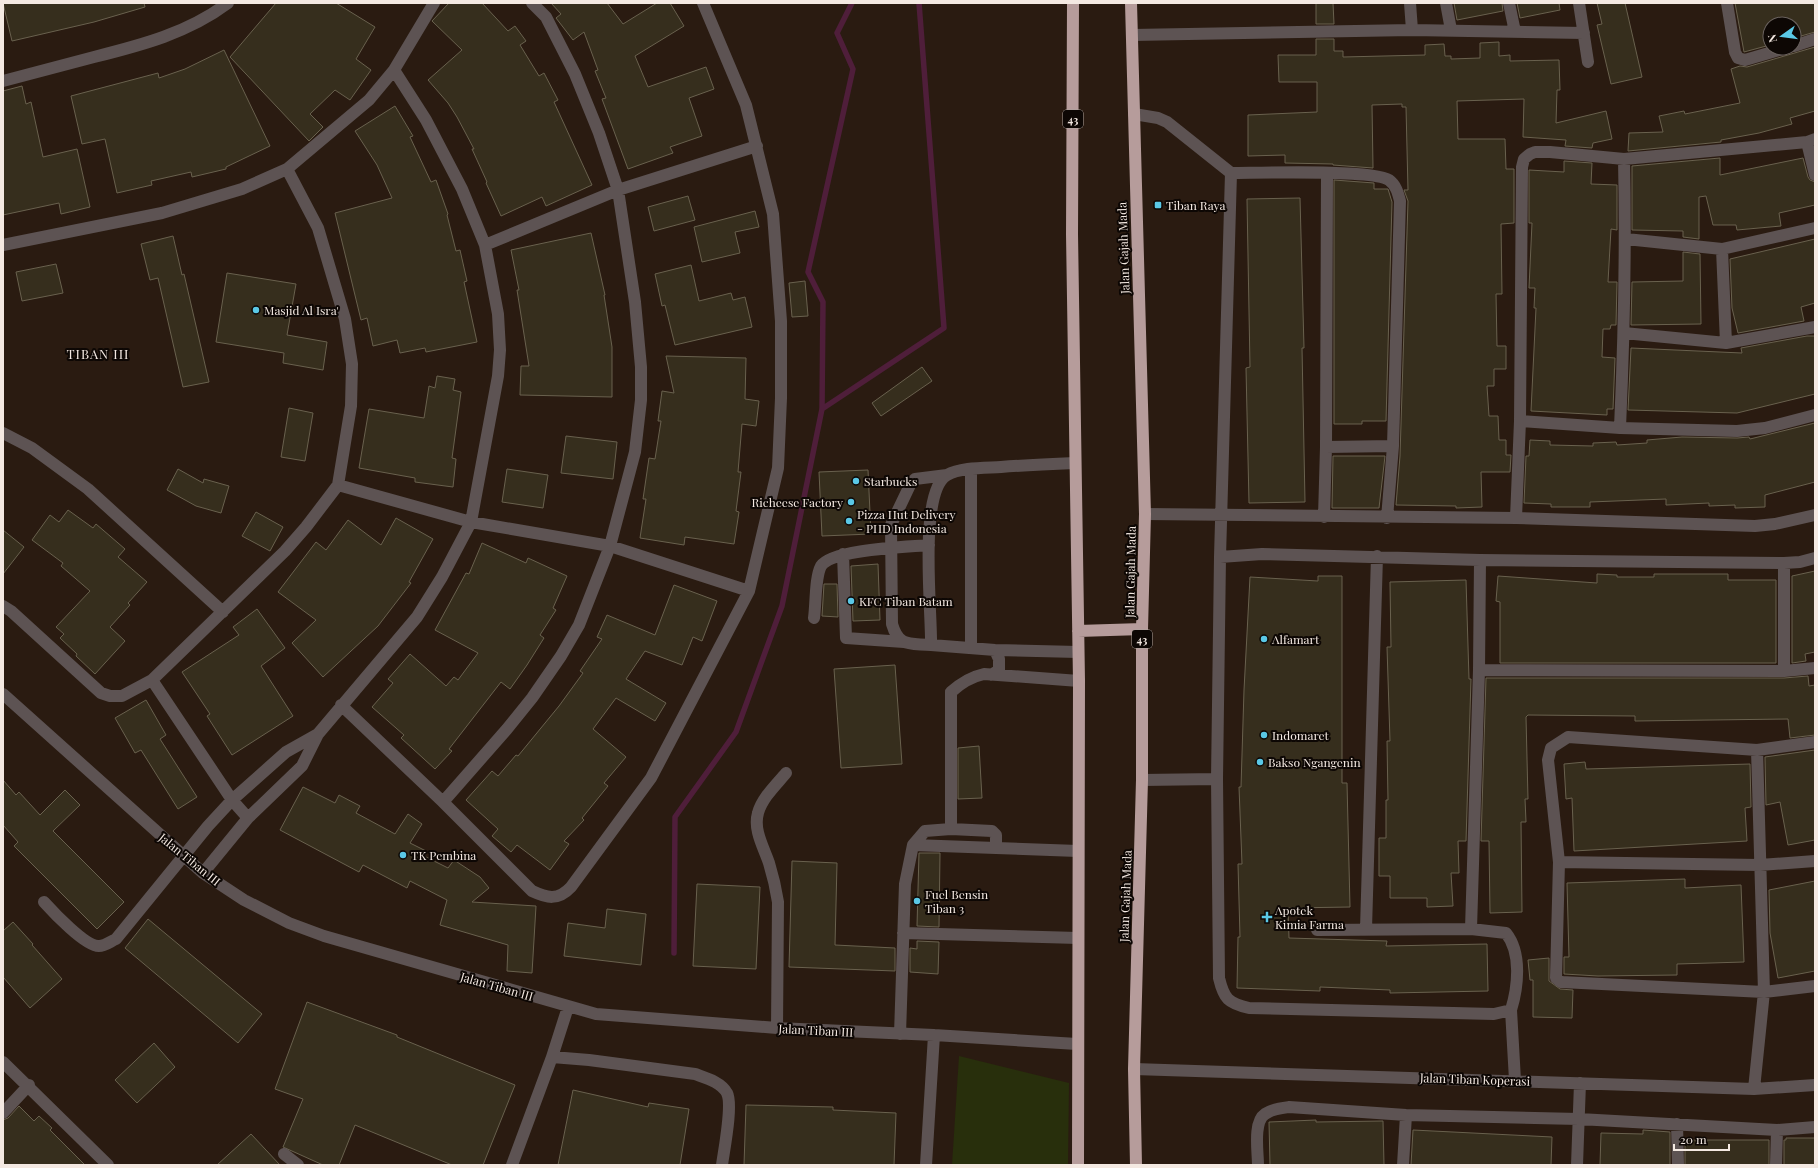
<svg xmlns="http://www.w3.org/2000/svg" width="1818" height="1168" font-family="'Playfair Display',serif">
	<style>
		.green { fill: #282f0c }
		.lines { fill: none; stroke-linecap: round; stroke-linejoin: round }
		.stream { stroke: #4f1e3a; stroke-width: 5.5 }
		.building { fill: #362e1d; stroke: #69614e }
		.minor { stroke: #5d5353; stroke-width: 12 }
		.highway { stroke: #b69c9b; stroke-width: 12 }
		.poi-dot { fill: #5ac8e6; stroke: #0d0704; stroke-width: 1.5 }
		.labels { text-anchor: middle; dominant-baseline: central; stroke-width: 4; stroke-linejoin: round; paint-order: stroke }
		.shield { fill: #0d0704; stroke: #afa59f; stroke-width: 1 }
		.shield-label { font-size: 11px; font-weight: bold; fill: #f4e9e2 }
		.poi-label { font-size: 12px; fill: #f4e9e2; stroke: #0d0704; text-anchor: start }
		.street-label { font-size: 12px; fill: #f4e9e2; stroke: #0d0704 }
		.neighbourhood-label { font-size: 13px; letter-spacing: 1px; fill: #f4e9e2; stroke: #0d0704 }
	</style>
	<rect width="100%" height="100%" fill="#2a1b11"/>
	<path class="green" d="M959,1056L1069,1083L1068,1165H952Z"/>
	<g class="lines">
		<path class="stream" d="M822,409L944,328L919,3
			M674,953L675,817L736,732L782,606L822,409L823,302L808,272L853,69L837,33L852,3"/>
	</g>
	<path class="building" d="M3,3H144L145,7L94,22L12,41Z
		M276,3H336L375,27L356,59L371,70L350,100L335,90L310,114L323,127L309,141L230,57Z
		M449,3H482L508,31L515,26L526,41L520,45L539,76L544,73L558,100L554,102L592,185L546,206L542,197L501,216L486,183L487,182L472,149H474L457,117L448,103L428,80L462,50L432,21Z
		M551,3H607L623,24L657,3H670L684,26L635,56L648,87L706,67L714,89L689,98L702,136L670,147L673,153L628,169L602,99L606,98L595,71L598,70L584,32L573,40L556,18L561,14Z
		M1316,3H1333L1334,24H1316Z
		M1454,3H1502L1503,11L1457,20Z
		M1517,3H1559L1560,10L1520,18Z
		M1597,3H1625L1642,77L1611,84L1597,25L1602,24Z
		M1735,3H1815V32L1794,38V24H1770V45L1744,52Z
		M1316,39H1334V51H1343V57L1425,55V45L1444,44L1445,56H1451V59L1480,58V43L1499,42V56L1510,55V61L1559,60L1560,90H1557L1556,123L1606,111L1612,139L1593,143L1592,148L1565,146L1566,140L1523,137L1524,99L1457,101L1458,139H1505L1506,169H1514V223L1501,224L1502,294H1496L1497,346H1506V369H1494V386H1487L1489,416H1498L1499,440H1506V455H1511L1510,472H1481L1482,507L1456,508V506L1396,505L1400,456L1408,201L1404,190H1408L1406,107H1402V104L1372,105L1373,168L1333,165V164L1285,163V155L1248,156V115L1317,112V82H1279L1278,55H1316Z
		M1815,47V111L1790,118L1792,124L1759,133L1721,140V142L1628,151L1629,133L1663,132L1659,116L1684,111L1685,114L1740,103L1731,69L1740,66L1747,67Z
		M224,50L270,146L226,167V169L192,177L191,172L151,181L152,185L117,193L105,139L82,144L71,96L158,73L159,78L185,69Z
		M22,86L26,104L31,102L43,157L77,149L90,207L61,214L59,203L3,215V91Z
		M395,106L413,136L410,137L431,182L436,180L448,214L447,215L456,251L460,250L467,281L464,282L477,342L426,352L425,348L400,353L397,340L373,346L367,318L361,320L335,213L392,198L377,165L355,131Z
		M1720,158V175L1803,158L1808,177L1810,180L1815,182V205L1779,213L1781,226L1737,230L1736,225H1713L1706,196L1699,197V239L1683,237V231L1632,230V166Z
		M1564,161L1592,163L1591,184L1617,185V230L1611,229L1608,282H1617L1616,325H1611L1610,329H1603L1602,357L1615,358L1613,409H1607V415L1531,411L1536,308H1534L1535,288H1529L1532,223H1529V170L1564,172Z
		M1334,180L1374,183V189H1388L1392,202L1386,421H1362V424H1334Z
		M688,196L695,220L654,231L648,207Z
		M1300,198L1304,348H1302L1305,502L1249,503L1246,368L1250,367L1247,199Z
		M755,211L759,227L735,232L740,253L702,262L694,227Z
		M591,233L605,295H604L612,347V397L520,395L521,366H529L517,290H519L511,250Z
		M173,236L182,275L184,274L209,382L183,387L158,278L150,280L141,244Z
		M1815,239V303L1801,307L1804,321L1738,333L1732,308L1730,259Z
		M1683,252L1700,254L1701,324L1631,325L1632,282L1683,281Z
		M56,264L63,293L22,301L16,272Z
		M691,265L699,301L731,293L733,300L745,297L752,327L675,345L665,305L662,306L655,274Z
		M227,273L296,284L287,335L327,342L323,370L283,363L284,353L216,342Z
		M805,281L808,316L792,317L789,283Z
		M1807,336H1815V394L1737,413L1628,410L1631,348L1742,353L1741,348Z
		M666,356L746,358L745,399L759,401L756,426L742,424L738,472H741L736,511L739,512L734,544L685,537L684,545L640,538L646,499H643L649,458L655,459L661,421H658L662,391L674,393Z
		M922,367L932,381L881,416L872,403Z
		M437,376L455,379L453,390L461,392L452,458L456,459L453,487L415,482V478L359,468L369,409L424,418L429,386L435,388Z
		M289,408L313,413L305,461L281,457Z
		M1815,423V482L1765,495V507L1735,508V505L1709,506V503L1666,505V499L1590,502V507H1551V504L1524,503L1526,456H1529L1530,440L1550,441V445L1593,446V443L1616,442L1617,445L1647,443V440L1682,437L1737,438L1749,437L1750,439Z
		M566,436L617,442L613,479L561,473Z
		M1333,456H1385L1379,508H1332Z
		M178,469L203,483L204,479L229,486L221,513L196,506L167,490Z
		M507,469L548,475L543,508L502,502Z
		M868,470L871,534L822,536L819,472Z
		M68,510L93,528L96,524L125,549L118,557L147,582L128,603L130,605L110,627L125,641L95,674L76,656L77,654L60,638L64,634L56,627L90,591L61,566L63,563L32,540L50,515L59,522Z
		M256,512L283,527L270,551L242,536Z
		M396,518L433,539L409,582L411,583L378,626L323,677L292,643L316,620L278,592L316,542L326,550L348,520L381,545Z
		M3,530L24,547L3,574Z
		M482,543L526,563L528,558L567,576L553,608L556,610L540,635L544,638L527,665L510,689L501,682L449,749L452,751L435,769L401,738L404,735L372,707L393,683L388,679L410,654L446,686L454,677L458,680L478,653L435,630L466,573L469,574Z
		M878,564L880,620L853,621L851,566Z
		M1815,571V652L1805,654L1806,661L1792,663V576Z
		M1597,574L1617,575V577H1654V574H1728V580H1776V663H1500V602L1496,601L1498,576L1597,583Z
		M1318,576H1342V783H1347L1350,907L1288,908L1289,938L1387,941L1386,946L1487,944L1488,991L1390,993V990L1320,987V991L1237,988L1238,937H1240L1238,864H1242L1239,787H1241L1244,690L1250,577L1318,581Z
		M1466,580L1469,679H1471L1466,841H1458L1459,873H1451L1453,906L1427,907V898H1390V876H1379V838H1386V800H1388L1387,741H1390L1387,647H1391L1390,582Z
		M824,584H837L838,617L822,616Z
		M674,585L717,601L702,641L693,637L682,665L645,651L626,679L666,703L655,721L616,698L593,729L626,757L604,783L608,786L582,818L584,820L564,841L569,844L550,870L517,845L511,852L492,836L498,829L466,800L492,771L498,776L516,755L518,756L559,706L583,673L580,671L602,639L597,637L607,615L655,635Z
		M257,609L285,648L261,666L293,716L232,755L207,716L210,714L182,672L239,635L233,627Z
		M895,665L902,764L841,768L834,669Z
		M1808,676L1809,686L1815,685V735L1790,738L1788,719L1635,721V716L1528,715L1526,717L1528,799H1525L1526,822H1521L1522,912L1490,913L1489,841H1481L1486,678H1784Z
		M146,700L166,735L160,739L197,797L178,809L141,750L135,753L115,718Z
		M979,746L982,798L958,799V748Z
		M1815,750V840L1788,845L1780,802L1766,805L1765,757Z
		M1585,762L1586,769L1750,764L1751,807L1745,808L1747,841L1574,851L1572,798L1566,799L1564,764Z
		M3,780L16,795L19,792L40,815L65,790L80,805L53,831L124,902L97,929L14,846L18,842L3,825Z
		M303,787L335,803L339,795L360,806L356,813L395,834L408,814L422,824L410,843L426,851L424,856L448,868L454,860L480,877L489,888L472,902L536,906L532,973L507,971L508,945L440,925L447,900L410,881L407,888L363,865L359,872L280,830Z
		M919,853H940L939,927L917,926Z
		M792,861L837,863L835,945L895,948V971L789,967Z
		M1685,879V888L1741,885L1744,962L1677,964V975L1598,976L1564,974V957H1569L1567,883Z
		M1815,881V971L1778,978L1770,933L1769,890Z
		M697,884L760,887L756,969L693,966Z
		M607,909L646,914L641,965L564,956L568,923L605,928Z
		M148,919L262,1014L238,1043L125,948Z
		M13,922L33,944L32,945L62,979L30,1008L3,977V931Z
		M917,941L939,942L938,974L910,972V948L917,949Z
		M1549,958V981L1560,989L1573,990L1572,1018L1533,1017V980H1530L1528,960Z
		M307,1002L397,1035V1037L515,1085L483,1165H452L355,1125L339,1165H323L283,1147L303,1099L275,1089Z
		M154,1043L175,1067L137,1103L115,1080Z
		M573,1090L648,1107L649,1103L689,1109L680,1165H558Z
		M746,1105L833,1107V1110L896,1113L894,1165H744Z
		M19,1106L34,1121L39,1116L52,1128L50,1130L85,1165H3V1120L8,1118Z
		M1316,1120V1122L1383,1121L1384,1165H1270L1269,1122Z
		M1413,1130L1552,1137L1551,1165H1411Z
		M1643,1130L1670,1132V1165H1600L1601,1133L1643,1134Z
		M251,1134L280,1165H217Z
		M1786,1138H1815V1165H1784V1140H1786Z
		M1685,1140H1769V1165H1685Z"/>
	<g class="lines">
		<path class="minor" d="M1410,3L1412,30
			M1446,3L1451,30
			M1509,3L1515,32
			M1579,3L1588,62
			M1727,3L1735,52L1738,58L1745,60L1786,48
			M1132,35L1412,30L1584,33
			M1794,46L1815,39
			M3,81C33,73 64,65 94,57C142,45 188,33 228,3
			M1134,114L1158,118L1167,122L1231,173L1220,557L1217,779L1219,978C1224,999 1228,1003 1249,1008L1494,1014L1511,1010C1518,987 1522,953 1506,933L1471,929L1317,930
			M1807,142L1815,175
			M1231,173C1257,173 1373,169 1389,180C1396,185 1398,193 1400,201L1393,446L1387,518
			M1626,239L1722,249L1815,228
			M3,245L162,213L242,189L287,169L369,100L394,70L434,3
			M485,245L618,190L757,146
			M1722,249L1726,343
			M1624,333L1726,343L1815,327
			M1520,421L1522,167L1524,159L1530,154L1535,152H1550L1624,159L1807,142L1815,139
			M1620,428C1624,338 1626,249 1624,159
			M3,433L32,448L88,489L223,612
			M1326,447L1393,446
			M1075,463C1050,464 1026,465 1001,467C986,468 961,467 947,475C918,492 932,613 931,645L995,650L1078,652
			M971,469V648
			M338,485L471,522L610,546L749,591
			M1145,514L1516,518L1755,526L1775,524L1815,515
			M1324,517L1326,447L1327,173
			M1516,518L1520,421L1620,428L1737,431L1765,428L1815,415
			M843,554L846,638L904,642
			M1220,557L1262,554L1480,560L1784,563L1800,562L1815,558
			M3,606L11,611L101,693L110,696H122L152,680L285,551L306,527L338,485L351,406L352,364L345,319L318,228L287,169
			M814,618C816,604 815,577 821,566C832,549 908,547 929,545
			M931,645C910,643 899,648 892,624L891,525L911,483L915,479L947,475
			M1479,670L1784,671L1815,668
			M1784,671V563
			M991,675L999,670V659L995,650
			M152,680L232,800L248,818
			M3,694L203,873L244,900L289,923L324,936L596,1014L777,1028L934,1035L1077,1044
			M341,705L443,802L532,891C547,898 558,901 571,887L651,778L749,591L778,468L781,398V321L773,214L746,105L703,3
			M1815,742L1757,750L1568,737L1551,748L1548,760L1559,862L1556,978L1561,982L1764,992L1815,986
			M1142,780L1217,779
			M443,802L507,729L532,698L561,656L579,625L610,546L635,452L641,400V367L635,302L618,190L599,133L575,74L546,17L532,3
			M951,829L992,831L996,835V848L1078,851
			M913,845L996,848
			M1559,862L1760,865L1815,861
			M203,873L248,818L302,766L318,734L417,617L442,577L471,522L498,376L500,350L498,314L485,245L462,189L426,120L394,70
			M44,902C53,912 86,947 99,946C105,946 111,941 116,939L208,826L232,800L286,752L318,734
			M1366,929L1377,556
			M1471,929L1479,670L1480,560
			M903,933L1078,938
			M1511,1010L1515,1080
			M777,1028L778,902C776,889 773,876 769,863C764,848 753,830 758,813C762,798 776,785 786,773
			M900,1034L905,884L913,845L925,831L951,829V692C961,683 970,677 984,674L1079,681
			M552,1057L589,1060L695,1074C706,1078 721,1082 727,1093C733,1105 724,1150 722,1165
			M3,1062L108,1165
			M1134,1069L1754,1089L1815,1085
			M1754,1089L1764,992L1757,750
			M3,1113L29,1085
			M1677,1124L1678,1165
			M284,1154L298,1165
			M512,1165L552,1057L568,1007
			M926,1165L934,1035
			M1258,1165C1258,1152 1253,1122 1265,1114C1272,1109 1281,1108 1289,1107L1406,1115L1579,1119L1777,1130L1815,1127
			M1403,1165L1406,1115
			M1577,1165L1580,1083
			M1776,1165L1777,1130"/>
		<path class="highway" d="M1073,3L1072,234L1079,681L1078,1165
			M1131,3L1145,514L1142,629V780L1134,1069L1136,1165
			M1078,631L1142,629"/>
	</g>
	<g class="poi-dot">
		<rect x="1154" y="201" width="8" height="8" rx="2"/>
		<circle cx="256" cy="310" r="4"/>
		<circle cx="856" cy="481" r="4"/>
		<circle cx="851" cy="502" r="4"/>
		<circle cx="849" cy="521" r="4"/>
		<circle cx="851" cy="601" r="4"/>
		<circle cx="1264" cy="639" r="4"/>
		<circle cx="1264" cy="735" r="4"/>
		<circle cx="1260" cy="762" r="4"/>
		<circle cx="403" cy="855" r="4"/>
		<circle cx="917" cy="901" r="4"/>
		<path d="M1265 911h4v4h4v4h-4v4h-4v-4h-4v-4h4z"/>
	</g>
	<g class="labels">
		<g class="shield">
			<rect x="1063" y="110" width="20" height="18" rx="3"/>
			<rect x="1132" y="630" width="20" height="18" rx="3"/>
		</g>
		<g class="shield-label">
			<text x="1073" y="119">43</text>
			<text x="1142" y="639">43</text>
		</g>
		<g class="poi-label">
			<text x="1166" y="205">Tiban Raya</text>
			<text x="264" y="310">Masjid Al Isra'</text>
			<text x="864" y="481">Starbucks</text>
			<text x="843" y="502" text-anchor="end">Richeese Factory</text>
			<text x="857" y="514">Pizza Hut Delivery<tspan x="857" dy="14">- PHD Indonesia</tspan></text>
			<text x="859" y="601">KFC Tiban Batam</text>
			<text x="1272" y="639">Alfamart</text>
			<text x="1272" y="735">Indomaret</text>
			<text x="1268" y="762">Bakso Ngangenin</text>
			<text x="411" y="855">TK Pembina</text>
			<text x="925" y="894">Fuel Bensin<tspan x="925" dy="14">Tiban 3</tspan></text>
			<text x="1275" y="910">Apotek<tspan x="1275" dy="14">Kimia Farma</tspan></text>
		</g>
		<g class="street-label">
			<text transform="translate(1123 248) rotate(-92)">Jalan Gajah Mada</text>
			<text transform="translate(1130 572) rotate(-89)">Jalan Gajah Mada</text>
			<text transform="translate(190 859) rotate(39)">Jalan Tiban III</text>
			<text transform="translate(1125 896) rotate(-88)">Jalan Gajah Mada</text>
			<text transform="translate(497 986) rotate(16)">Jalan Tiban III</text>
			<text transform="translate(816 1030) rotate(3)">Jalan Tiban III</text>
			<text transform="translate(1475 1079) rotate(2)">Jalan Tiban Koperasi</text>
		</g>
		<g class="neighbourhood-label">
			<text x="98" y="353">TIBAN III</text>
		</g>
	</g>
	<rect width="1818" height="1168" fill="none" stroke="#f4e9e2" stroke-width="8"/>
	<g transform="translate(1782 36) rotate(256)"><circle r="19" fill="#0d0704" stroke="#69615d"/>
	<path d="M0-3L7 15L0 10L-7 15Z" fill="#5ac8e6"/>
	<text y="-6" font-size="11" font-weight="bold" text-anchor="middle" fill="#f4e9e2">N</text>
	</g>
	<path d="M1674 1144v6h55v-6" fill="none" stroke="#f4e9e2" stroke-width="2"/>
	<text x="1680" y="1144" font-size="12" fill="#f4e9e2" stroke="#0d0704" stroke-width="3" paint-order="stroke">20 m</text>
</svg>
